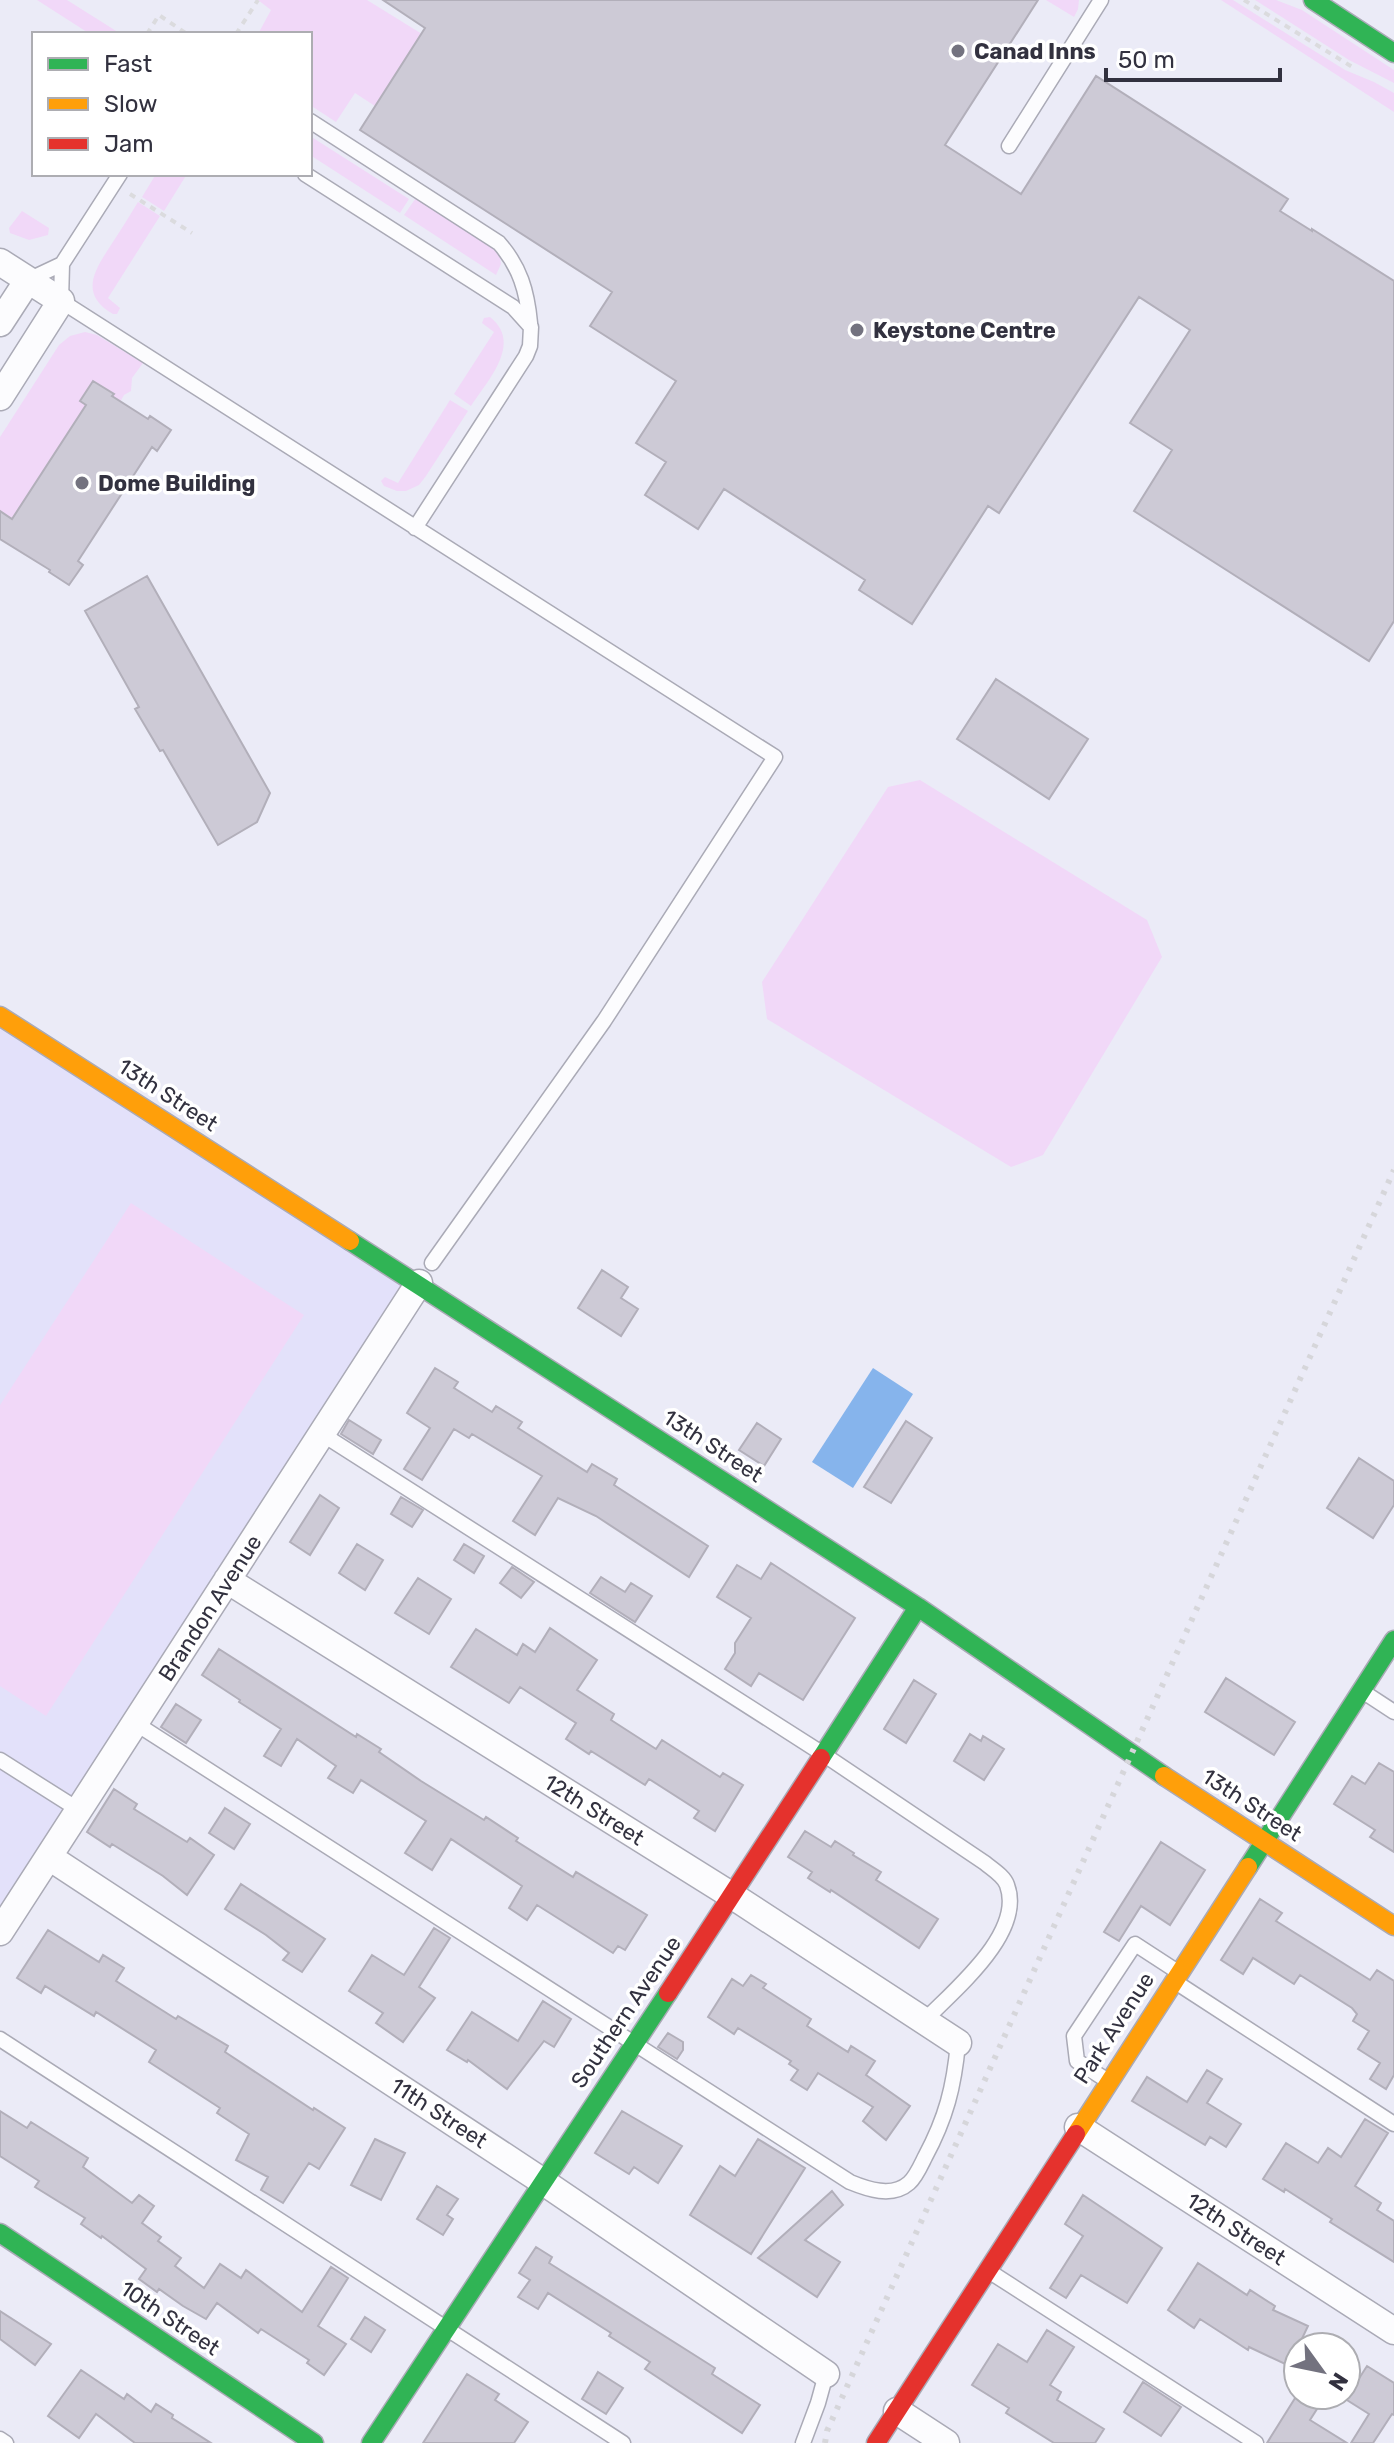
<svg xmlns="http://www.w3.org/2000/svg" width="1394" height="2443" font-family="Rubik,sans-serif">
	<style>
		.built { fill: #e3e1fa }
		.green { fill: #f1d8f8 }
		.water { fill: #86b4ec }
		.building { fill: #cdcad6; stroke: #b2afba; stroke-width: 2 }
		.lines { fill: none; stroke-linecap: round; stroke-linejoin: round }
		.lane-casing { stroke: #aaaab6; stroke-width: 17 }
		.street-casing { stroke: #aaaab6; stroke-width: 29 }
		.fast-casing { stroke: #aaaab6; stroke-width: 21 }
		.slow-casing { stroke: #aaaab6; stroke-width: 21 }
		.jam-casing { stroke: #aaaab6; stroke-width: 21 }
		.path { stroke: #dbdbde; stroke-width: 4; stroke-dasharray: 6 6; stroke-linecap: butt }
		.lane { stroke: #fcfcfe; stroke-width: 14 }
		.street { stroke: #fcfcfe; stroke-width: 26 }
		.fast { stroke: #30b455; stroke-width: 18 }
		.slow { stroke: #ff9f0a; stroke-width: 18 }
		.jam { stroke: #e5322d; stroke-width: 18 }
		.rail { stroke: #d6d6da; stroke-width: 6; stroke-dasharray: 4 8; stroke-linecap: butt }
		.poi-dot { fill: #73727f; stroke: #fff; stroke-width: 3 }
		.labels { text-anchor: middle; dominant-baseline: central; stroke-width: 7; stroke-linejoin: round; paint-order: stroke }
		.poi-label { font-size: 22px; font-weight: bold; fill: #32313f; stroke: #fff; text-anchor: start }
		.street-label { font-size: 22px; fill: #32313f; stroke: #fff }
	</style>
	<rect width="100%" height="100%" fill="#ebebf7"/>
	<path class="built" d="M0,1016L419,1283L0,1932Z"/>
	<path class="green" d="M37,0H67L121,34H90Z
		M258,0H367L422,34L375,106L355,93L336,122L310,105V34H258L271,10Z
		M1046,0H1079L1078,9L1074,17Z
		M1221,0H1233L1345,70L1374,82L1394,93V112Z
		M1255,0H1276L1302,10L1394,70V83L1349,60Z
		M310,136L409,199L400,213L310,155Z
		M156,174H187L164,211L142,197Z
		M418,195L499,252L501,264L496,275L404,215Z
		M138,202L160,216L108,298L120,308L117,314H113C79,294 94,271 111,245C120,231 129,217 138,202Z
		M22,211L49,228L48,235L29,240L10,233L9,228Z
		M490,317C523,343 488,380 471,406L454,394L494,332L482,323L484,318Z
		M85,332L97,335L143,363L132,378L131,391L124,395L120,402L110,399L113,394L93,381L86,405L12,519L6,515L0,524V437L59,345L70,336Z
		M450,400L468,411L426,476L419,485L406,491H397L384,486L381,481L385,477L398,483Z
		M920,780L1147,920L1162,957L1043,1155L1011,1167L767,1019L762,982L888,787Z
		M131,1203L304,1315L46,1716L0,1686V1405Z"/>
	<path class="water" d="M873,1368L913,1394L853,1488L812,1462Z"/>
	<path class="building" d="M383,0H1038L945,145L1021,194L1096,76L1288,199L1280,211L1312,231V229L1394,281V621L1369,661L1134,511L1172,450L1130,423L1190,330L1139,297L999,513L988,506L912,624L859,590L865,580L724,489L698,529L645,495L666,462L636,443L676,381L590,326L612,292L360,130L425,28Z
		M93,381L114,394L112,396L148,419L150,416L171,430L157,451L152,447L78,561L83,565L69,585L49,572L50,570L0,539V511L12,519L86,405L80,401Z
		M147,576L270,793L257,822L218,845L163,750L160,751L135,709L139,707L85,611Z
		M996,679L1088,739L1049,799L957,739Z
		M602,1270L628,1287L621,1298L638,1309L621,1336L578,1308Z
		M435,1368L458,1382L454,1388L492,1412L496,1406L522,1422L518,1428L587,1472L592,1464L617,1479L614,1485L708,1546L689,1577L596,1516L558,1498L535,1535L513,1521L542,1476L472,1434L469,1438L454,1429L422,1480L404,1469L430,1428L407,1413Z
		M349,1420L381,1440L373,1454L341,1434Z
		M906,1421L932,1438L891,1503L864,1487Z
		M757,1423L781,1439L764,1466L739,1450Z
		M1359,1458L1394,1481V1505L1373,1538L1327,1508Z
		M320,1495L339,1508L310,1555L290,1542Z
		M401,1497L423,1510L412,1527L391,1514Z
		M357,1544L383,1560L365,1590L339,1573Z
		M464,1544L484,1556L474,1573L454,1560Z
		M771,1563L855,1618L803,1700L759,1673L751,1686L725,1669L735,1653V1643L751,1618L717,1597L737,1565L761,1579Z
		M512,1567L534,1582L521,1598L500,1583Z
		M601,1577L625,1592L631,1583L652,1596L635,1622L590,1593Z
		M418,1578L451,1599L429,1634L395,1613Z
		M550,1628L597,1660L577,1690L614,1714L611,1720L656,1749L662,1740L720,1777L723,1773L743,1785L715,1831L694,1818L699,1811L649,1779L645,1785L591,1751L589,1754L566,1739L576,1723L520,1687L509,1703L451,1667L476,1629L517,1655L523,1644L535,1652Z
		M219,1649L356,1737L357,1734L381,1749L379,1752L421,1781L484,1820L486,1817L518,1838L516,1841L573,1877L576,1872L647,1915L625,1950L618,1946L613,1953L537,1905L527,1920L509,1908L522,1886L451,1839L432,1870L405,1853L426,1821L361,1780L353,1793L328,1778L336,1766L297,1739L281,1766L264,1756L281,1729L239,1702L240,1700L202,1675Z
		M1226,1678L1295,1722L1274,1755L1205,1712Z
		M914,1680L936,1694L906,1743L884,1729Z
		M176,1704L201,1720L186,1743L161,1727Z
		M970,1734L981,1741L983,1736L1004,1749L984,1780L954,1761Z
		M1379,1763L1394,1772V1852L1370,1837L1375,1830L1334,1804L1352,1776L1365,1784Z
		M114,1789L137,1804L134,1809L187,1842L190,1838L214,1855L187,1895L163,1876L112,1844L110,1847L87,1832Z
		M225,1808L250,1824L234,1849L209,1833Z
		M805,1831L831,1847L835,1841L854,1853L853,1855L881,1872L876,1880L938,1919L919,1948L831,1890L830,1892L808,1878L812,1872L788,1857Z
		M1161,1842L1205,1870L1170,1925L1141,1906L1119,1941L1104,1932Z
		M241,1884L325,1939L302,1972L283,1960L289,1953L266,1935L225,1909Z
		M1260,1899L1282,1913L1276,1921L1370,1980L1377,1970L1394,1981V2075L1386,2089L1370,2079L1380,2063L1358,2049L1369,2031L1353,2021L1357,2014L1352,2008L1300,1975L1294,1984L1253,1958L1243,1974L1221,1960Z
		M434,1928L450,1938L419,1987L435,1998L403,2042L376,2023L383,2013L349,1991L372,1955L404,1975Z
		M48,1930L99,1962L103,1955L124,1968L116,1981L176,2019L178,2016L228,2046L225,2052L313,2110L314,2108L345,2128L319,2169L309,2163L283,2203L261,2190L268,2177L236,2160L249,2134L217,2113L220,2108L149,2062L156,2050L96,2012L94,2016L45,1986L41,1993L17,1978Z
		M751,1975L766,1984L763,1988L811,2019L807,2026L848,2052L851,2046L875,2061L866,2075L910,2106L886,2140L863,2121L873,2107L818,2073L807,2090L791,2080L798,2070L789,2064L791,2061L738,2028L734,2034L708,2017L732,1979L743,1986Z
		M543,2001L571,2019L554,2047L544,2041L507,2089L468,2060L467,2062L447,2050L472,2012L518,2041Z
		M668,2033L683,2042V2050L677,2059L658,2047Z
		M1207,2070L1222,2079L1207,2103L1241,2124L1226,2147L1210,2137L1205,2145L1132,2101L1147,2077L1187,2102Z
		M0,2111L27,2128L31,2122L88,2158L83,2167L132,2203L139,2195L154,2206L142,2223L161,2237L158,2241L181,2258L175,2266L204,2288L220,2264L241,2278L246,2270L302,2312L331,2267L348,2278L318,2326L346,2344L324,2375L307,2363L309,2360L261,2329L258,2333L217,2303L206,2319L183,2306L159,2289L157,2292L139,2279L146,2269L102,2236L101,2238L81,2224L85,2218L35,2187L39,2181L0,2156Z
		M622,2111L682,2146L658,2183L634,2167L629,2174L595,2153Z
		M1365,2119L1388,2133L1355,2186L1381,2203L1377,2210L1394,2221V2262L1330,2222L1332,2219L1285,2189L1284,2192L1263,2179L1286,2143L1318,2163L1328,2148L1341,2157Z
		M375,2139L405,2153L381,2200L351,2185Z
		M758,2139L805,2168L751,2254L690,2215L720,2166L735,2176Z
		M437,2186L458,2199L447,2215L453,2219L443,2235L417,2219Z
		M832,2191L843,2205L805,2240L840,2262L817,2297L758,2258Z
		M1083,2195L1162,2248L1127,2303L1081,2275L1066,2298L1050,2288L1083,2236L1065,2224Z
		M536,2247L552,2257L549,2263L715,2368L712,2374L760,2405L742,2433L645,2369L650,2362L609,2336L611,2333L548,2293L538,2309L518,2297L530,2280L519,2273Z
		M1198,2263L1247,2295L1250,2290L1275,2306L1273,2310L1308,2326L1298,2347V2370L1249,2347L1248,2350L1200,2319L1194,2328L1168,2310Z
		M0,2311L51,2344L35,2365L0,2339Z
		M365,2317L385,2330L371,2352L351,2339Z
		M1047,2330L1074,2347L1050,2385L1061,2392L1057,2400L1104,2429L1095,2443H1054L1006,2413L1009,2408L972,2385L998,2344L1027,2362Z
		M1367,2366L1394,2383V2415L1392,2414L1373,2443H1351L1369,2414L1339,2395H1352L1349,2394Z
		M81,2370L124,2399L127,2394L151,2412L156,2404L173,2415L172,2418L211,2443H135L96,2414L79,2438L48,2416Z
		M598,2372L623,2388L606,2414L582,2399Z
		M467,2374L499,2394L495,2400L528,2422L514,2443H423Z
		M1143,2382L1181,2407L1161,2436L1124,2412Z
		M1297,2395H1326L1310,2420L1347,2443H1267Z"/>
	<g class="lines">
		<g class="lane-casing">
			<path id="lane" d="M310,121L499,243C520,267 527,291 530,323
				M1009,146L1101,0
				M120,174L62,264L61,301L775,757L604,1021L432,1263
				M305,174L513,307L531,327L530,346L526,356L415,528
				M28,280L62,264
				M322,1434L823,1754L985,1863C992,1869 1004,1876 1007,1885C1025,1933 954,1990 924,2021
				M1362,1691L1394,1712
				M135,1723L850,2182C867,2189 892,2198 909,2183C916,2177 921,2165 925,2157C946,2118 954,2087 958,2043
				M0,1760L79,1810
				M1177,1983L1394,2124
				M0,2039L623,2443
				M1108,2081L1077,2061L1074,2036L1135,1944L1178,1972
				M987,2270L1256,2443
				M0,2439L6,2443
				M803,2443L818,2403L826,2374"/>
		</g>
		<g class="street-casing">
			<path id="street" d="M0,262L61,301L0,397
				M0,323L28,280
				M227,1580L742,1902L958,2043
				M49,1857L542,2181L826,2374
				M0,1932L419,1283
				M1078,2127L1394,2331
				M897,2411L946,2443"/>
		</g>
		<g class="fast-casing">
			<path id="fast" d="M1313,0L1394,53
				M350,1241L918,1607L1164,1776
				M821,1758L918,1607
				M1248,1867L1394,1640
				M0,2233L314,2443
				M371,2443L668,1993"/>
		</g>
		<g class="slow-casing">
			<path id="slow" d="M0,1016L350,1241
				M1164,1776L1394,1926
				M1076,2134L1248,1867"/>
		</g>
		<g class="jam-casing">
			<path id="jam" d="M668,1993L821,1758
				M876,2443L1076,2134"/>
		</g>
		<path class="path" d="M1244,0L1354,68
			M147,34L159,15L187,34
			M236,34L258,0
			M130,194L192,233"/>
		<use href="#lane" class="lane"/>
		<use href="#street" class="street"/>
		<use href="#fast" class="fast"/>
		<use href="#slow" class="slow"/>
		<use href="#jam" class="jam"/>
		<path class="rail" d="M825,2443L827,2431L1394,1170"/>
	</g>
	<g class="poi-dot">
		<circle cx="958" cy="51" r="8"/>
		<circle cx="857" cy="330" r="8"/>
		<circle cx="82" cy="483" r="8"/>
	</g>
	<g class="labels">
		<g class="poi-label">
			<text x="974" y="51">Canad Inns</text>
			<text x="873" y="330">Keystone Centre</text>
			<text x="98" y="483">Dome Building</text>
		</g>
		<g class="street-label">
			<text transform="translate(168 1095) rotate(33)">13th Street</text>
			<text transform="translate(713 1446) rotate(33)">13th Street</text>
			<text transform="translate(210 1608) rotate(-57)">Brandon Avenue</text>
			<text transform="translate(1252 1805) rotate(33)">13th Street</text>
			<text transform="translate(594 1810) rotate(32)">12th Street</text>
			<text transform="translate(626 2012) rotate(-56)">Southern Avenue</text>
			<text transform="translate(1114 2028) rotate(-57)">Park Avenue</text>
			<text transform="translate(439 2113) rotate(33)">11th Street</text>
			<text transform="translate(1236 2229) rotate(33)">12th Street</text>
			<text transform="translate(170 2318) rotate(34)">10th Street</text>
		</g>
	</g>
	<rect x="32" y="32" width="280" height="144" fill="#ffffff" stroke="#adadb2" stroke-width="2"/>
	<rect x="48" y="58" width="40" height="12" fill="#30b455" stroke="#adadb2" stroke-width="2"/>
	<text x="104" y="72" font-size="24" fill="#32313f">Fast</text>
	<rect x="48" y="98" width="40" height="12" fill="#ff9f0a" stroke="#adadb2" stroke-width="2"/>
	<text x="104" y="112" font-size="24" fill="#32313f">Slow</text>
	<rect x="48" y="138" width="40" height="12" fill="#e5322d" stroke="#adadb2" stroke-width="2"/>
	<text x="104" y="152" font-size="24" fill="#32313f">Jam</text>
	<g transform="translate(1322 2371) rotate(123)"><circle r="38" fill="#ffffff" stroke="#adadb2" stroke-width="2"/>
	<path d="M0-6L14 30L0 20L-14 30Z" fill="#73727f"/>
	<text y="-12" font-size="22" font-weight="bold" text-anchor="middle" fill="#32313f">N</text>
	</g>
	<path d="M1106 68v12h174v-12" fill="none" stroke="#32313f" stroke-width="4"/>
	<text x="1118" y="68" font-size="24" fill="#32313f" stroke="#ffffff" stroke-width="6" paint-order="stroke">50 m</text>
</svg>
